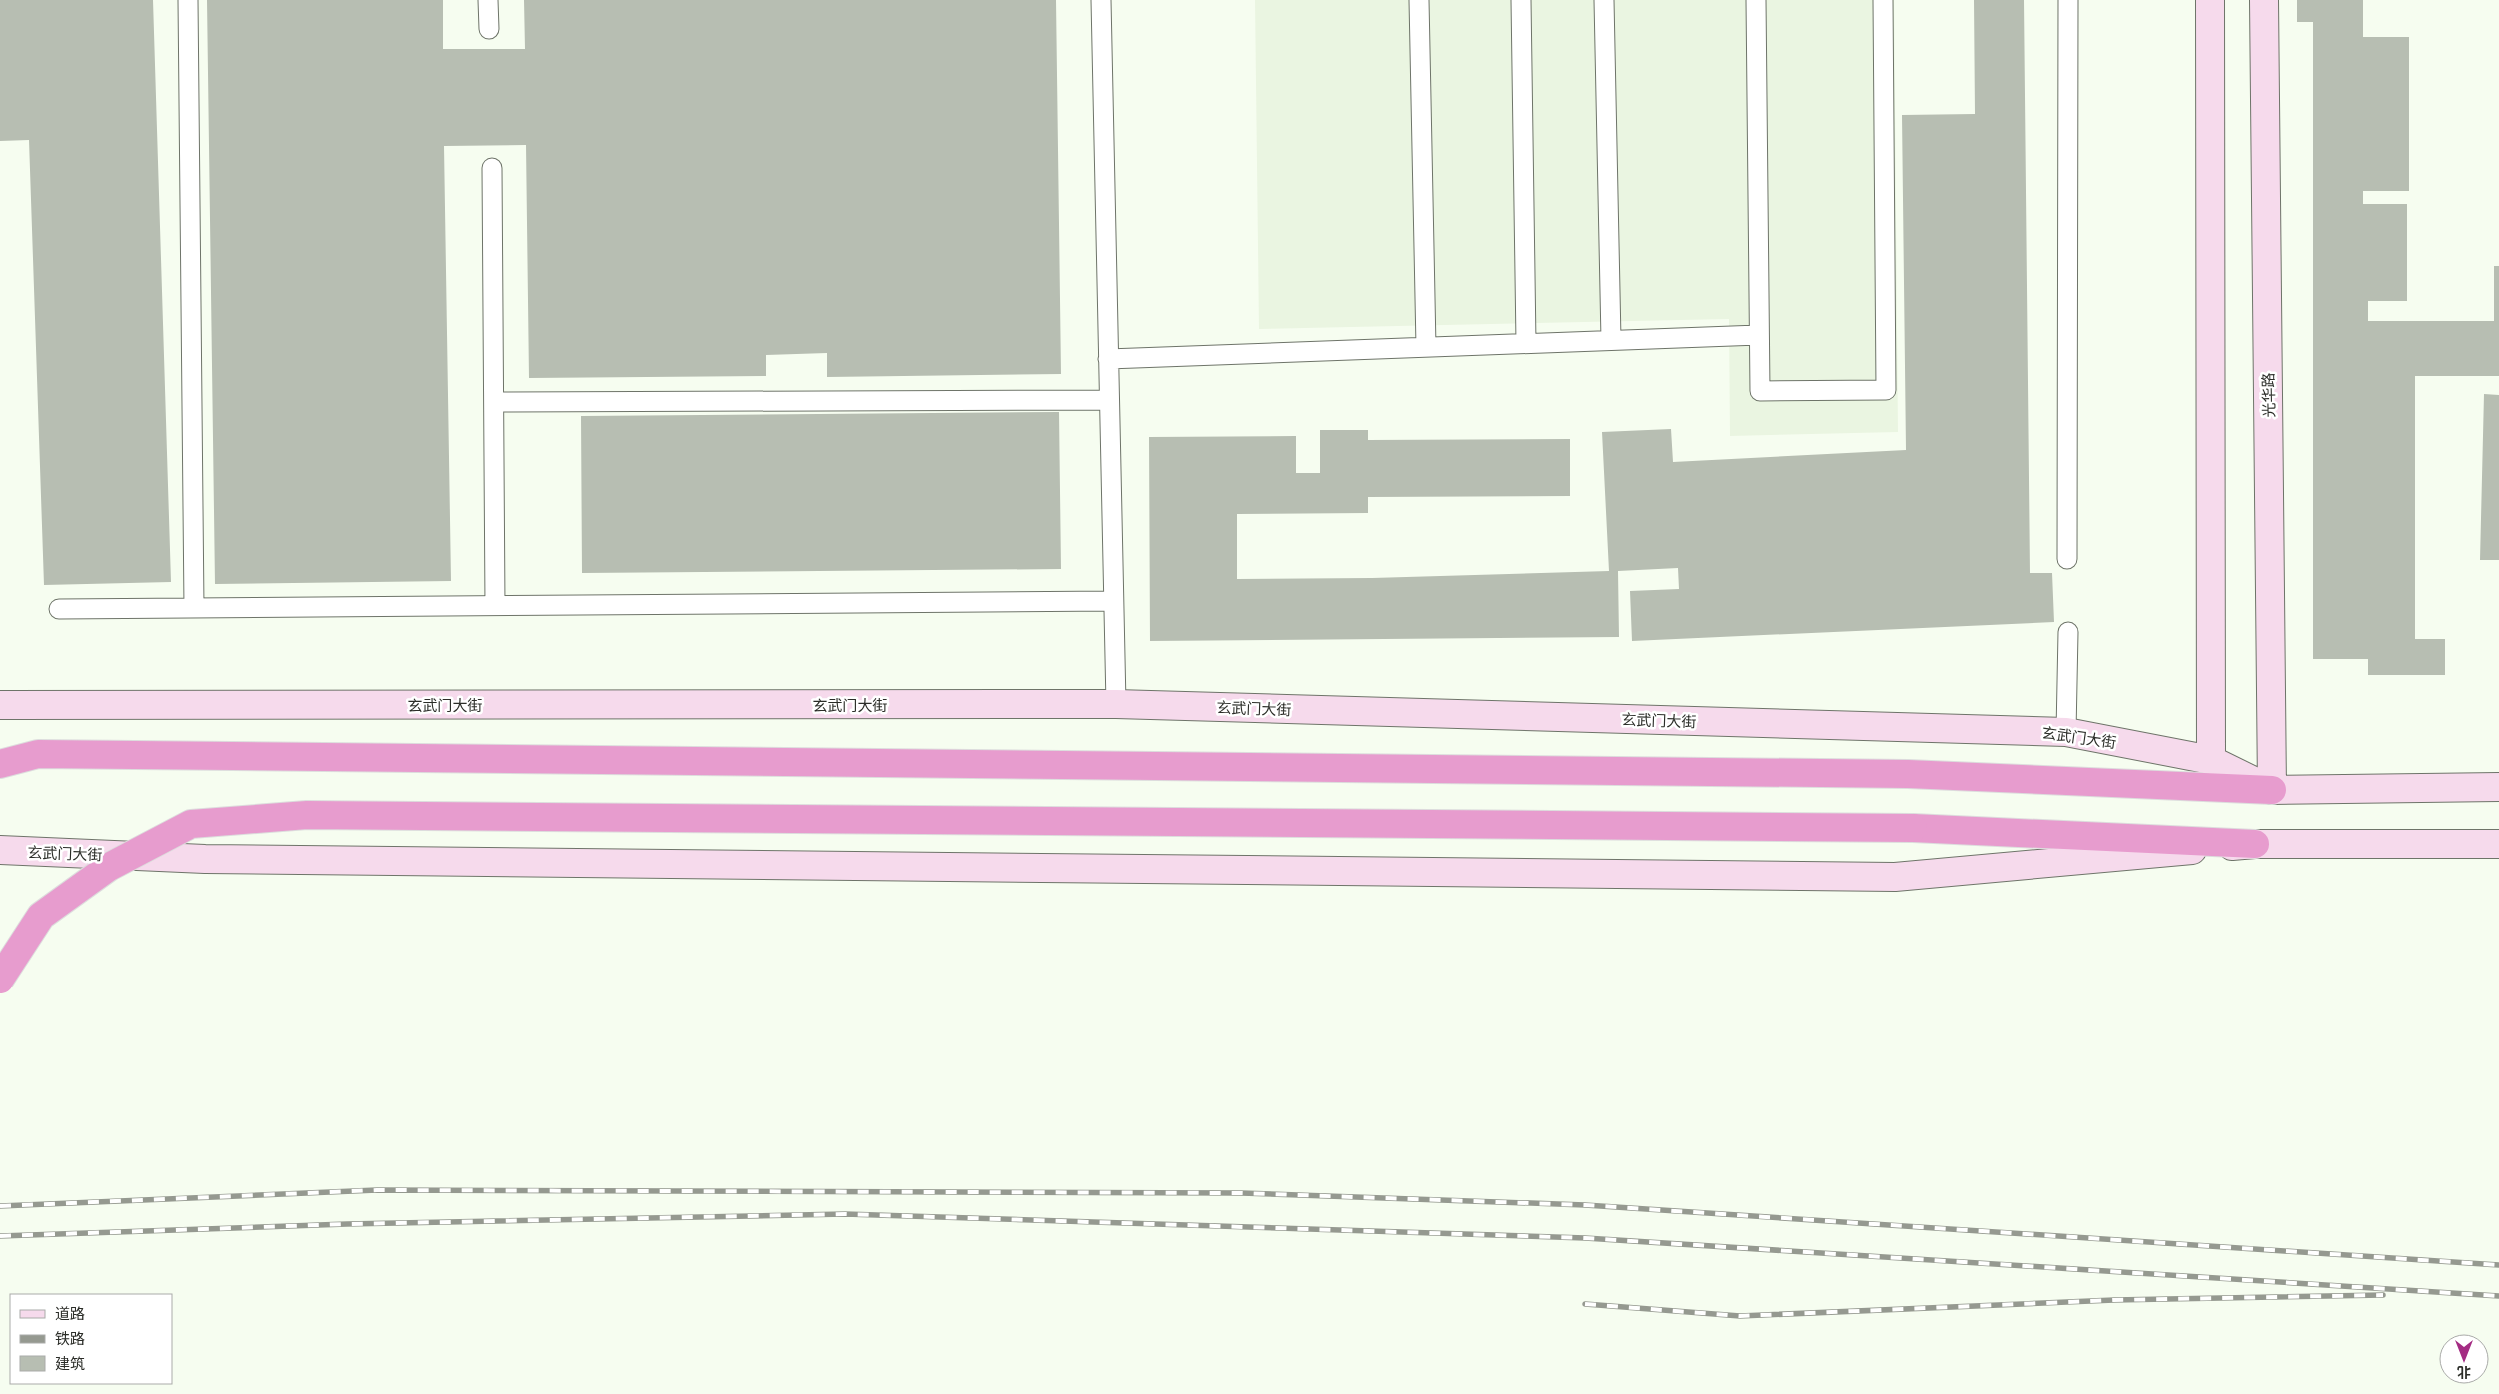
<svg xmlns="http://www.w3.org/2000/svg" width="2499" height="1394" font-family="'Golos Text','Noto Sans SC',sans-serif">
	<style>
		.built { fill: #eaf5e1 }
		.building { fill: #b7beb2 }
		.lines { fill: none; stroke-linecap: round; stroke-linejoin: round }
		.service-casing { stroke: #6e7469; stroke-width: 21 }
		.secondary-casing { stroke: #6e7469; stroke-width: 30 }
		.trunk-casing { stroke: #ddd; stroke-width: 30 }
		.service { stroke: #fff; stroke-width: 19 }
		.secondary { stroke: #f6daec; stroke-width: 28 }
		.trunk { stroke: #e79cce; stroke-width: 28 }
		.rail-casing { stroke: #959990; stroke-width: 5.5 }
		.rail { stroke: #fff; stroke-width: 4; stroke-dasharray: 11; stroke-linecap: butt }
		.trunk-bridge-casing { stroke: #ddd; stroke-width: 30; stroke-linecap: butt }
		.trunk-bridge { stroke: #e79cce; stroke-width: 28 }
		.labels { text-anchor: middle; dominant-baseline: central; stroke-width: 5; stroke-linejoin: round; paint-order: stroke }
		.street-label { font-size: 15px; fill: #2b2d28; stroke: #fff }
	</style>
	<rect width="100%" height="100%" fill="#f6fdf0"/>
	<path class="built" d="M1255,0H1894L1898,432L1730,436L1729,319L1259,329Z"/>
	<path class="building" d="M0,0H153L171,582L44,585L29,140L0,141Z
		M207,0H443V49H525L524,0H1056L1061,374L827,377V353L766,355V376L529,378L526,145L444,146L451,581L215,584Z
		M1974,0H2024L2030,573H2052L2054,622L1632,641L1630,591L1679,589L1678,568L1618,571L1619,637L1150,641L1149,437L1296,436V473H1320V430H1368V440L1570,439V496L1368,497V513L1237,514V579L1372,578L1609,571L1602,432L1671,429L1673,462L1906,450L1902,115L1975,114Z
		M2297,0H2363V37H2409V191H2363V204H2407V301H2368V321H2494V266H2499V376H2415V639H2445V675H2368V659H2313V22H2297Z
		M2484,394L2499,395V560H2480Z
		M1059,412L1061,569L582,573L581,416Z"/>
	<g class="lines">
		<g class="service-casing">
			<path id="service" d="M188,0L194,608
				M488,0L489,29
				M1101,0L1116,704
				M1419,0L1426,347
				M1521,0L1526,343
				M1604,0L1611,340
				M1756,0L1760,391L1886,390L1883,0
				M492,168L495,605
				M1108,359L1759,335
				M494,402L1109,400
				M2067,559L2068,0
				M59,609L1112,601
				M2066,732L2068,632"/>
		</g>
		<g class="secondary-casing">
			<path id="secondary" d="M2210,0L2211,760
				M2264,0L2272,790
				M0,705L1116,704L2066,732L2211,760L2272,790L2499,787
				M2232,846L2255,844H2499
				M0,850L205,859L1895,877L2192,850"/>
		</g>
		<g class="trunk-casing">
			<path id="trunk" d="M0,764L38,754L1908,774L2272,790
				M1913,828L2255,844"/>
		</g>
		<use href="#service" class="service"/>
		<use href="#secondary" class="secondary"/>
		<use href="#trunk" class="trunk"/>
		<g class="rail-casing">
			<path id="rail" d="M0,1206L377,1190L1241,1193L1585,1205L2499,1265
				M0,1236L347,1224L845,1214L1585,1238L2499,1296
				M1585,1304L1740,1316L2114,1300L2383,1295"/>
		</g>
		<use href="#rail" class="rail"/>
		<g class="trunk-bridge-casing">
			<path id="trunk-bridge" d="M0,979L41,916L109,867L191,824L307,815L1913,828"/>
		</g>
		<use href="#trunk-bridge" class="trunk-bridge"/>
	</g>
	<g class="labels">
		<g class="street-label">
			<text transform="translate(2268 395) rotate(-91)">光华路</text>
			<text x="445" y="705">玄武门大街</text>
			<text x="850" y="705">玄武门大街</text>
			<text transform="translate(1254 708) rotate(2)">玄武门大街</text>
			<text transform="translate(1659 720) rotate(2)">玄武门大街</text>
			<text transform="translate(2079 737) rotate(8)">玄武门大街</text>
			<text transform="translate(65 853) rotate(2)">玄武门大街</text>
		</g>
	</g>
	<rect x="10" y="1294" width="162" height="90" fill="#ffffff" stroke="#aaaba9"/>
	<rect x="20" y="1310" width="25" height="8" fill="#f6daec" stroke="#aaaba9"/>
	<text x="55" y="1319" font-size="15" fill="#2b2d28">道路</text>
	<rect x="20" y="1335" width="25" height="8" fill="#959990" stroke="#aaaba9"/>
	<text x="55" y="1344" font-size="15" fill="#2b2d28">铁路</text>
	<rect x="20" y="1356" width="25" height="15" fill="#b7beb2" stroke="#aaaba9"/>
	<text x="55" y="1369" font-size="15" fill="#2b2d28">建筑</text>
	<g transform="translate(2464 1359) rotate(180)"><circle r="24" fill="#ffffff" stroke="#aaaba9"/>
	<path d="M0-4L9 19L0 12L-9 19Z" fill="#a42c83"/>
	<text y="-8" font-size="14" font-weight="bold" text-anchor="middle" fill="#2b2d28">北</text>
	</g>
</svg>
